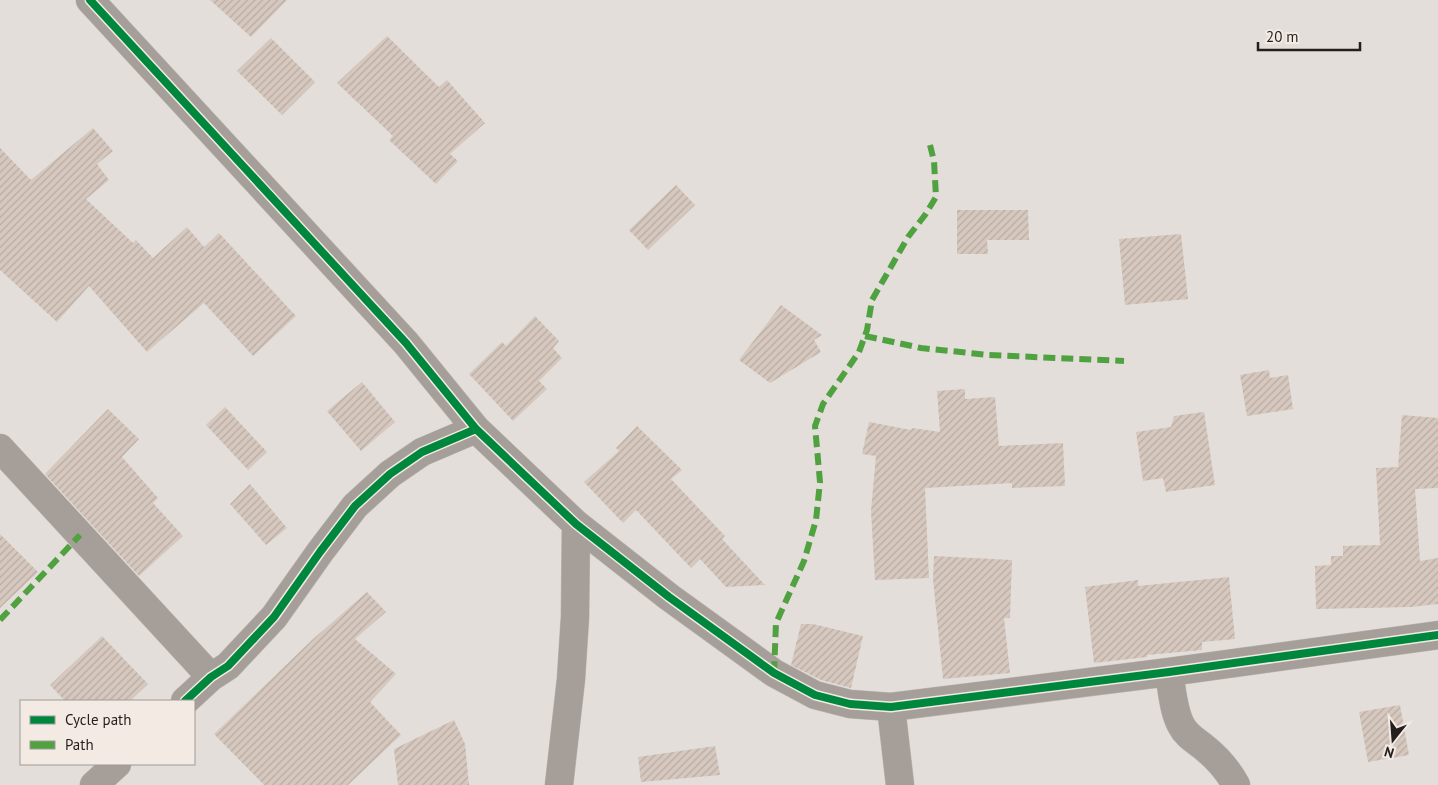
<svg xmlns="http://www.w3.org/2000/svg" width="1438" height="785" font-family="'PT Sans',sans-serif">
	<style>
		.building { fill: url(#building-hatch) }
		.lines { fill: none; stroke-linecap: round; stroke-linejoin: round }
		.minor-casing { stroke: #c0bcb9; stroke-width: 29 }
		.minor { stroke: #a69e99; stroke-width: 28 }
		.quiet { stroke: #50a241; stroke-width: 6; stroke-dasharray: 12 6; stroke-linecap: butt }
		.cycleway-casing { stroke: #f4eae4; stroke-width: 11 }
		.cycleway { stroke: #00873e; stroke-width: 8 }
	</style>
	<defs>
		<pattern id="building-hatch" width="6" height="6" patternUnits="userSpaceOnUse" patternTransform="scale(1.25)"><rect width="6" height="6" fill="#d6c8be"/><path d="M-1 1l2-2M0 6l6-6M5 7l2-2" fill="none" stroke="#b7aba3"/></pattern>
	</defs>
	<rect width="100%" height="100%" fill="#e4deda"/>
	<path class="building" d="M210,0H287L251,37Z
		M387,36L439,87L447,80L485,123L450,154L458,161L436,184L389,140L393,136L337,83Z
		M271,38L315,82L282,115L237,71Z
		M93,128L113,151L97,164L109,180L86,199L133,243L136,240L153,258L187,227L204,247L219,233L296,316L253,356L204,303L147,352L89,286L57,322L0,270V148L31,180Z
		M676,185L695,205L648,250L629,230Z
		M957,210H1028L1029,240H987L988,254H957Z
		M1181,234L1188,299L1125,305L1119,239Z
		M781,305L822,335L814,340L821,352L770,383L739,360Z
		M535,316L559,341L553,348L562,358L539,381L547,389L513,421L469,374L502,342L506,346Z
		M1269,370L1270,378L1288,375L1293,409L1247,416L1240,375Z
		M362,382L395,422L361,451L327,411Z
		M965,389V399L995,397L999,446L1063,443L1065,486L1012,488V483L925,488L929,578L875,580L871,511L876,456L862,454L869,422L911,430L912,428L940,432L937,391Z
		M225,407L267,452L248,470L206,425Z
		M108,409L139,439L122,457L158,498L153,503L183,536L139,576L45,474Z
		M1204,412L1215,485L1166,492L1163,478L1143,481L1136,432L1171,427L1174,416Z
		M1402,415L1438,418V488L1415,489L1420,561L1438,558V604L1411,607L1316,609L1315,566L1331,565V556H1343V546L1380,545L1376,468L1398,467Z
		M637,426L682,470L671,479L725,536L722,539L765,585L726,587L700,559L691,568L636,510L623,523L584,482L619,451L616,448Z
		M250,484L287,528L266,545L230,504Z
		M0,534L38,572L0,608Z
		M934,556L1012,560L1010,618H1004L1010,673L943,679L933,579Z
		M1229,577L1235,639L1202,642V650L1147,655V657L1094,663L1085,587L1138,580V586Z
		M367,592L386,612L355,639L396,674L370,702L401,735L348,785H264L214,734L312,640Z
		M801,624H813L863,636L851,688L821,680L791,665Z
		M102,636L148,684L130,701H65L50,685Z
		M1400,705L1409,755L1368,762L1359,712Z
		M454,720L465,744L469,785H398L394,749Z
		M715,746L720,775L641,782L638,757Z"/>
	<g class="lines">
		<g class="minor-casing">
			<path id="minor" d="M90,0L406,343L476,429L576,524L669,597L774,673L815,695L850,704L891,707L1169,672L1438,635
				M0,448L211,677
				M1169,672C1172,689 1173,710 1181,725C1187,737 1197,741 1206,749C1218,759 1229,772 1236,785
				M185,701L211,677L228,666L274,617L320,552L355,506L390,474L422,452L476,429
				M891,707L900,785
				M94,785L117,764
				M559,785L571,679L575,617L576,524"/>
		</g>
		<use href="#minor" class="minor"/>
		<path class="quiet" d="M865,336L921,348L989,355L1124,361
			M0,620L80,535
			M774,673L776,623L804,561L816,520L820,482L815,426L823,404L859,352L867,330L872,300L908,237L925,215L936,197L934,161L930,145"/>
		<g class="cycleway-casing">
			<path id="cycleway" d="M90,0L406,343L476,429L576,524L669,597L774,673L815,695L850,704L891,707L1169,672L1438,635
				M185,701L211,677L228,666L274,617L320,552L355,506L390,474L422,452L476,429"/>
		</g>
		<use href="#cycleway" class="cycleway"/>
	</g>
	<rect x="20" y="700" width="175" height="65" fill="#f4eae4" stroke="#a09994"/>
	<rect x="30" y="716" width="25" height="8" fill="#00873e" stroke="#a09994"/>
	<text x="65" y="725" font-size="15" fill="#231f1d">Cycle path</text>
	<rect x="30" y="741" width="25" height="8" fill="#50a241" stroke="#a09994"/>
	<text x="65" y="750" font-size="15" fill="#231f1d">Path</text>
	<g transform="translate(1393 740) rotate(197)" stroke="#f4eae4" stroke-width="4" paint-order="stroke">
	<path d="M0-4L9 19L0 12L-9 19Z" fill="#231f1d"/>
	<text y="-8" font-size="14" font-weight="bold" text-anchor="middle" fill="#231f1d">N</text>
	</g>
	<path d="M1258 42v8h102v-8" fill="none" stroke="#231f1d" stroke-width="2.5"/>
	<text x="1266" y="42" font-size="15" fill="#231f1d" stroke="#f4eae4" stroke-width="4" paint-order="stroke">20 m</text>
</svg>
